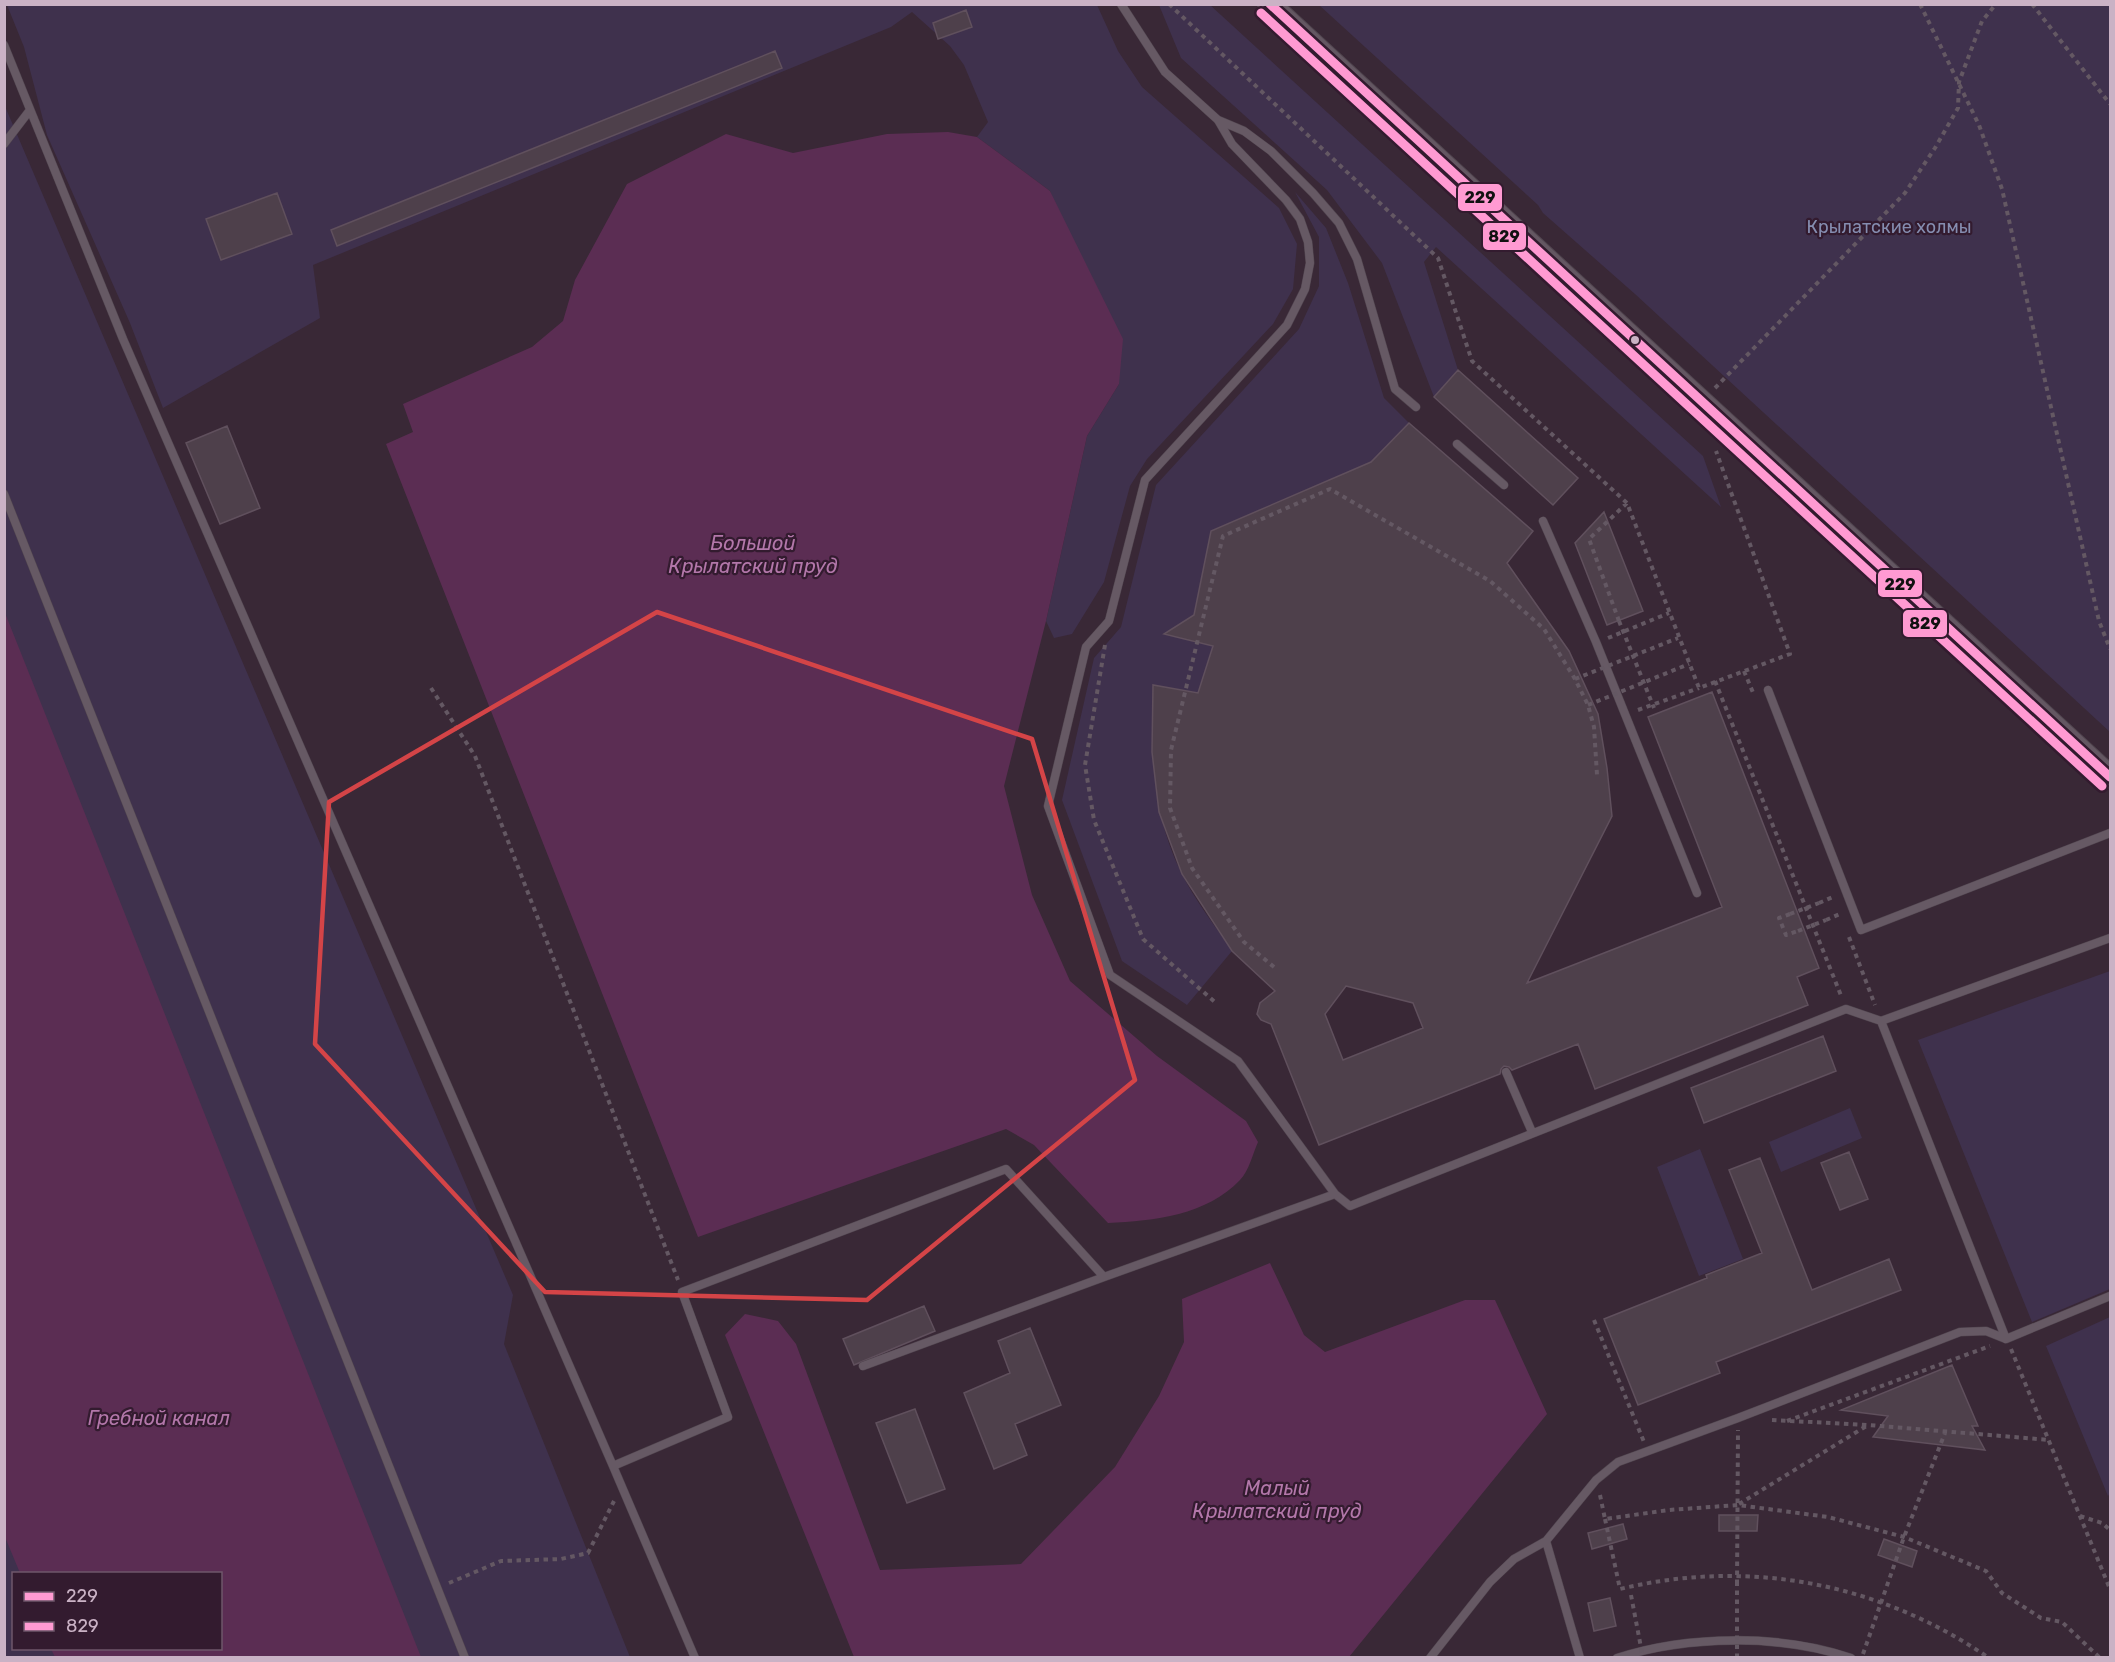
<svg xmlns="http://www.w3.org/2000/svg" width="2115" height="1662" font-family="Rubik,sans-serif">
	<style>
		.green { fill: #3f314d; fill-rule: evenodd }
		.water { fill: #5b2d53 }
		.building { fill: #4e404b; stroke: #60505d; stroke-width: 1.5; fill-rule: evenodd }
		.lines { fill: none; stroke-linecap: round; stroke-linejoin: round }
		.lane-casing { stroke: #51454f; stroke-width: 9 }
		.secondary-casing { stroke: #51454f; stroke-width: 24 }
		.path { stroke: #645863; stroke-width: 4; stroke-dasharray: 4.5 4.5; stroke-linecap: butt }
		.lane { stroke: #665964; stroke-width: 8 }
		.secondary { stroke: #645762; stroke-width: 22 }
		.path-bridge { stroke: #645863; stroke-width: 4; stroke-dasharray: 4.5 4.5; stroke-linecap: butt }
		.bus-1-casing { stroke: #331b2f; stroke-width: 14 }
		.bus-2-casing { stroke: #331b2f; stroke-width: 14 }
		.bus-1 { stroke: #ff9ad2; stroke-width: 9 }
		.bus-2 { stroke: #ff9ad2; stroke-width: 9 }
		.marked { fill: none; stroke: #d44447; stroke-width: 4.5; stroke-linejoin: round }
		.bus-dot { fill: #cab2c5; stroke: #331b2f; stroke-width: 2 }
		.labels { text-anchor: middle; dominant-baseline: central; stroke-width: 4.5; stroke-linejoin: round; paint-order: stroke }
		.park-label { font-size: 18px; fill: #858db0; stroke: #331b2f }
		.water-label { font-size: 20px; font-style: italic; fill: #b377aa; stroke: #331b2f }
		.line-badge { stroke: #331b2f; stroke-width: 2 }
		.pale-badge-label { font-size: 16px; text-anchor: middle; font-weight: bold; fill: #111 }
	</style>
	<rect width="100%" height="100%" fill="#392836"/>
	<path class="green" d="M7,5H1097L1118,51L1142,87L1279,208L1297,244L1293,289L1273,324L1147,459L1130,486L1104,582L1072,634L1054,638L1046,621L1087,436L1119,384L1050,191L977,137L988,122L964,65L950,46L912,12L891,27L313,265L320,318L163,408L130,323L47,135L24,47Z
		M1159,5H1210L1703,456L1721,507L1436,247L1424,262L1458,370L1434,397L1382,263L1327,190L1181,58Z
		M1319,5H2110V732L1635,294L1543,213L1538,205Z
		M4,104L513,1295L504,1344L630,1657H5ZM14,1574H220V1648H14Z
		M1295,192L1326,228L1348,283L1384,398L1409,423L1371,462L1211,531L1194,615L1164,634L1213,646L1198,693L1153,685C1152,751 1151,813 1182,874C1194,899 1216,927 1232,951L1187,1005L1122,961L1062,800L1094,658L1121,627L1156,485L1299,329L1319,286V237Z
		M2110,971V1289L2032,1322L1918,1040Z
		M1850,1108L1862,1138L1781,1172L1769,1142Z
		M1700,1149L1743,1259L1699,1276L1657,1167Z
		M2110,1317V1493L2108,1496L2046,1346Z"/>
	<path class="water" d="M948,132L977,137L1050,191L1123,339L1119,384L1087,436L1046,621L1004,786L1032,895L1070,981L1157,1056L1246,1121L1258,1142C1253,1153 1249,1171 1240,1180C1207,1215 1154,1221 1108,1223L1034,1145L1006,1129L698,1237L386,444L413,432L403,404L532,347L563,321L575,280L627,184L726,134L793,153L887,134Z
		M5,613L421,1657H55L51,1649L220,1648V1574L20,1573L5,1537Z
		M1270,1263L1304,1335L1325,1352L1465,1300H1495L1547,1414L1349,1657H854L725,1335L745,1314L778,1321L796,1344L880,1570L1021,1564L1115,1467L1159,1396L1184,1342L1182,1299Z"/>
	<path class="building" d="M966,10L972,27L938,39L933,23Z
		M775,51L782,68L337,246L331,230Z
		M277,193L292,234L221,260L206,219Z
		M1458,370L1578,478L1553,505L1434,397Z
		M1409,423L1533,531L1507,563L1569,651L1598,714L1607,768L1612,816L1527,983L1722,907L1648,717L1712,692L1819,968L1797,977L1808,1005L1595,1089L1578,1044L1512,1070L1509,1067L1504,1066L1501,1069L1500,1074L1319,1145L1271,1024L1261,1020L1257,1014L1260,1003L1275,991L1232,951L1182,874L1159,812L1152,752L1153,685L1198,693L1213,646L1164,634L1194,615L1211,531L1371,462ZM1346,986L1413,1003L1423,1028L1343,1060L1325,1014Z
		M227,426L260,508L220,524L186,443Z
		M1604,512L1643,611L1607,625L1575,543Z
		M1823,1036L1836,1071L1704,1123L1691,1088Z
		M1849,1152L1868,1199L1840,1210L1821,1163Z
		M1760,1158L1812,1290L1889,1259L1901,1290L1716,1362L1720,1373L1638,1405L1604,1319L1707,1278L1706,1275L1762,1253L1729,1170Z
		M924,1306L935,1331L854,1365L843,1339Z
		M1030,1328L1061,1405L1015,1424L1027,1455L994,1469L964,1393L1010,1373L998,1341Z
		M1952,1365L1978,1426H1972L1985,1450L1873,1437L1888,1416L1841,1410Z
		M915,1409L945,1489L907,1503L876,1423Z
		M1719,1515H1758L1757,1531H1719Z
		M1623,1524L1627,1539L1592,1549L1588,1533Z
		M1884,1539L1917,1551L1912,1567L1878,1555Z
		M1610,1598L1616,1626L1594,1631L1588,1603Z"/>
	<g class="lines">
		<g class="lane-casing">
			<path id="lane" d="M1121,4L1165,72L1218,120L1232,144L1286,200L1300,219L1308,242L1310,263L1305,289L1287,325L1145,480L1109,621L1086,647L1048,806L1110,975L1238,1061L1335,1194L1350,1206L1846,1009L1881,1021L2110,938
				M4,45L123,339L613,1466
				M1218,120L1244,131L1271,151L1313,193L1339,223L1357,259L1395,389L1416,407
				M4,144L30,110
				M1457,444L1504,485
				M4,494L465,1658
				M1543,521L1596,642L1697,893
				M1768,690L1861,930L2110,833
				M1881,1021L2006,1339
				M1506,1072L1532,1132
				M863,1366L1104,1277
				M1546,1541L1580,1658
				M695,1658L613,1466L728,1417L682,1292L1006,1169L1104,1277L1335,1194
				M1430,1658L1490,1582L1514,1559L1546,1541L1596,1480L1618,1462L1738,1418L1960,1332L1986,1331L2006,1339L2110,1296
				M1617,1658C1687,1635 1782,1634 1851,1658"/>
		</g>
		<g class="secondary-casing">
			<path id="secondary" d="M1269,4L2110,777"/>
		</g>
		<path class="path" d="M1169,4L1438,258L1472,361L1627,503L1699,688L1790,654L1716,451
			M1920,4L1979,125L2002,189L2099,621L2110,649
			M2032,4L2110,104
			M1715,388L1905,193L1935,148L1958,108L1959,82L1982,21L1996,4
			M1619,621L1589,539L1627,503
			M1608,638L1669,613
			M1105,645L1085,765L1094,820L1143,939L1216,1003
			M1744,671L1754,695
			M1715,681L1842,998
			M431,688L475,756L678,1280
			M1638,710L1699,688
			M1819,903L1833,897
			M1790,914L1779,918L1786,935L1798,931
			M1826,920L1840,914
			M1849,937L1875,1005
			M1274,967L1244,942L1192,868L1170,808L1171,750L1223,536L1330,489L1490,581L1544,629L1575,679L1588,705L1594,727L1597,775
			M1594,1320L1644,1442
			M2011,1349L2110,1589
			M1772,1420L1868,1425L2050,1440
			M1787,1421L1990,1346
			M1600,1495L1605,1519L1669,1510L1738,1505L1828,1517L1904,1537L1986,1571L2002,1593L2041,1618L2062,1622L2100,1658
			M1739,1504L1868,1425
			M2080,1516L2102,1523L2110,1530
			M1605,1519L1620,1589C1749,1558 1880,1583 1989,1658
			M449,1583L501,1561L561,1559L588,1553L614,1501
			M1737,1584L1738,1430
			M1863,1654L1904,1537L1945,1433"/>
		<use href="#lane" class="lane"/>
		<use href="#secondary" class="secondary"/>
		<path class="path-bridge" d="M1619,621L1654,708
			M1575,679L1678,638
			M1588,705L1689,664
			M1790,914L1819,903
			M1798,931L1826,920
			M1631,1595L1643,1658
			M1737,1658V1584"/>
		<g class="bus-1-casing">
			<path id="bus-1" d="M1270,4L2110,777"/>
		</g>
		<g class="bus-2-casing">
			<path id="bus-2" d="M1261,13L2102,786"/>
		</g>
		<use href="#bus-1" class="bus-1"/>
		<use href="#bus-2" class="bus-2"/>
	</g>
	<path class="marked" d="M657,612L1032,739L1135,1080L867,1300L545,1292L315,1044L329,802Z"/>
	<circle class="bus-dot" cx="1635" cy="340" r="5"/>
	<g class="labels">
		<g class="park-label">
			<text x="1889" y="227">Крылатские холмы</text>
		</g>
		<g class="water-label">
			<text x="753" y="543">Большой<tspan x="753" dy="23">Крылатский пруд</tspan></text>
			<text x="159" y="1418">Гребной канал</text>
			<text x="1277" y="1488">Малый<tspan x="1277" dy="23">Крылатский пруд</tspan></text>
		</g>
	</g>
	<g class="line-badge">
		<rect x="1457" y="183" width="46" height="29" rx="6" fill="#ff9ad2"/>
		<rect x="1482" y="222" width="45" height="29" rx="6" fill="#ff9ad2"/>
		<rect x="1877" y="569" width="46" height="29" rx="6" fill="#ff9ad2"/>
		<rect x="1902" y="609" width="46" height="29" rx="6" fill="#ff9ad2"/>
	</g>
	<g class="pale-badge-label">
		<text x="1480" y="203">229</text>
		<text x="1504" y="242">829</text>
		<text x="1900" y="590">229</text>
		<text x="1925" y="629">829</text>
	</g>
	<rect width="2115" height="1662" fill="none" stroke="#cab2c5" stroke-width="12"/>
	<rect x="12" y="1572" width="210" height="78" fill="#331b2f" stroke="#6f576b" stroke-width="1.5"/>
	<rect x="24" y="1592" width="30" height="9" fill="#ff9ad2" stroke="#6f576b" stroke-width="1.5"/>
	<text x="66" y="1602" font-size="18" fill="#cab2c5">229</text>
	<rect x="24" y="1622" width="30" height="9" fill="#ff9ad2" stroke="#6f576b" stroke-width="1.5"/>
	<text x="66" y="1632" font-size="18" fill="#cab2c5">829</text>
</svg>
